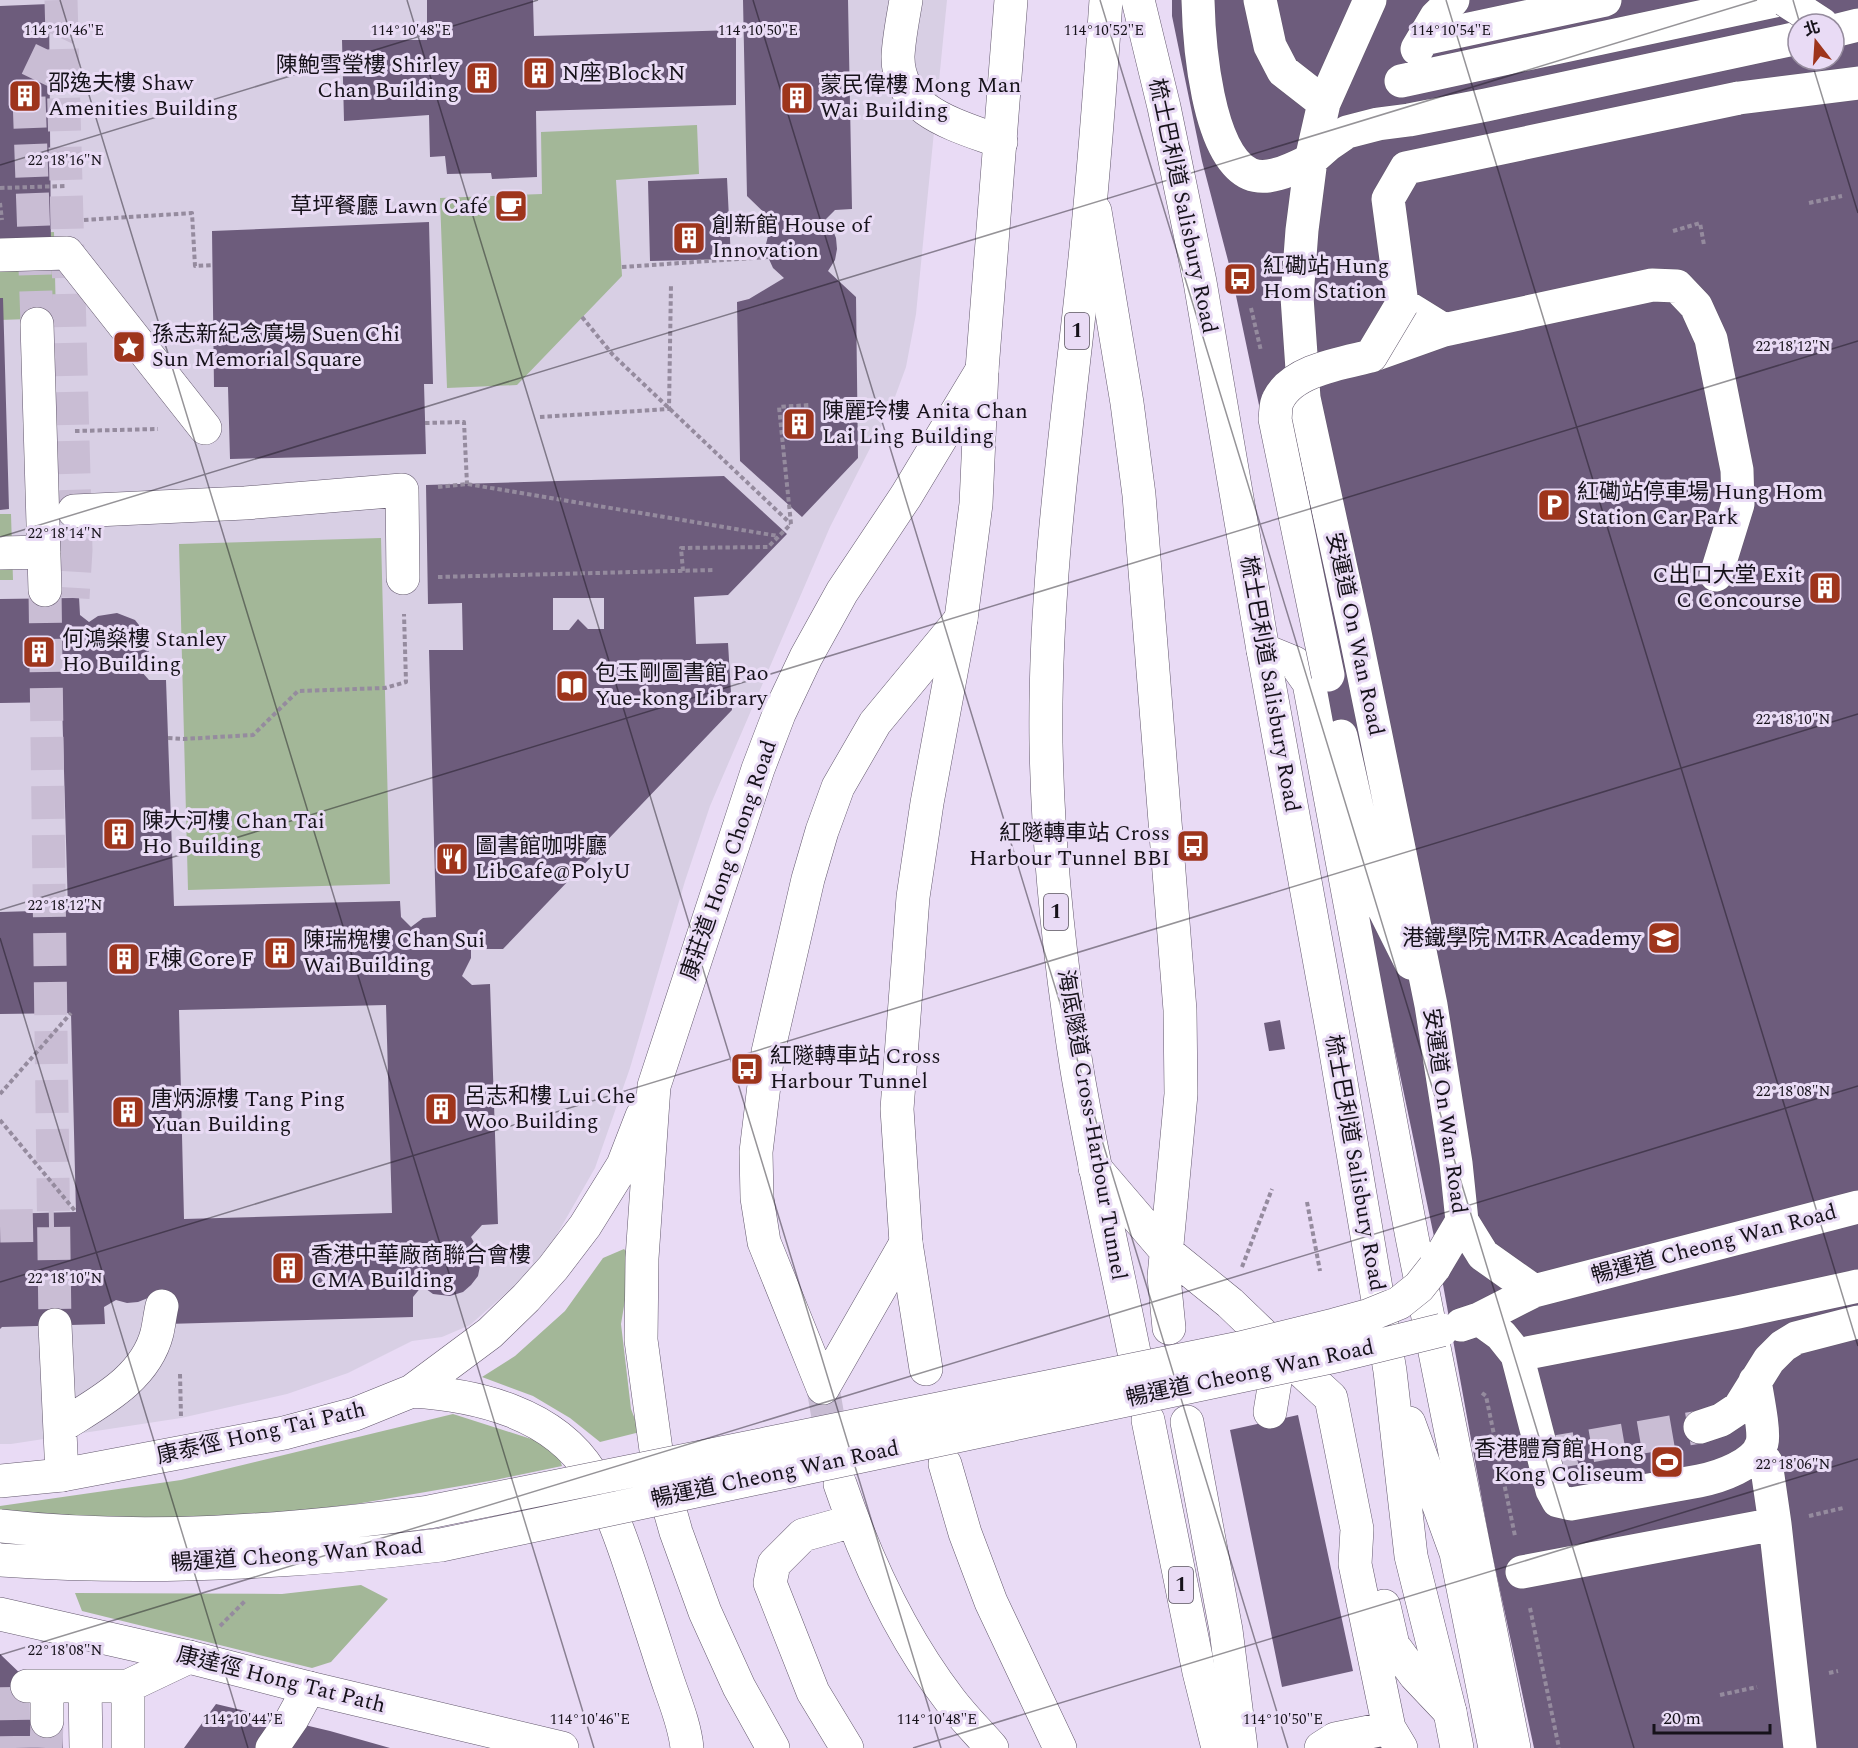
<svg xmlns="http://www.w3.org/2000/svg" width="1858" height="1748" font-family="Spectral,'Noto Sans TC',serif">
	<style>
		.education { fill: #d8cfe4 }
		.green { fill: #a3b798 }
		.building { fill: #6d5c7c; fill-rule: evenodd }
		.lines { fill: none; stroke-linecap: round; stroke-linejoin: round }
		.minor-tunnel { stroke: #c9bdd4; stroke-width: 33; stroke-dasharray: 33 16; stroke-linecap: butt }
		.minor-casing { stroke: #63586d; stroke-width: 34 }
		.major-casing { stroke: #63586d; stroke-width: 34 }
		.highway-casing { stroke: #63586d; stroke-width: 34 }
		.path { stroke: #958b9e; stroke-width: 4; stroke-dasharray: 4.5 3; stroke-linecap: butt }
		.minor { stroke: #fff; stroke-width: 33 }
		.major { stroke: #fff; stroke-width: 33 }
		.highway { stroke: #fff; stroke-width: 33 }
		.minor-bridge-casing { stroke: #63586d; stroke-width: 34; stroke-linecap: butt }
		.minor-bridge { stroke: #fff; stroke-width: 33 }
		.ticks { fill: none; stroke: #16121a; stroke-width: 1.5; stroke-opacity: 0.45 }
		.labels { text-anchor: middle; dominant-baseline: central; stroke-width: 6; stroke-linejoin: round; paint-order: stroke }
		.shield { fill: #e9dbf5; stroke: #554e5c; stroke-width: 1.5 }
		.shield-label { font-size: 21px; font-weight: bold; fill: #16121a }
		.poi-label { font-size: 22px; fill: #16121a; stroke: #e9dbf5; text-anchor: start }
		.street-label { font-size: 22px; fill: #16121a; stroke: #e9dbf5 }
		.ticks-label { font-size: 15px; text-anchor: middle; fill: #16121a; stroke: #e9dbf5; stroke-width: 6; stroke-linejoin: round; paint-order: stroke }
	</style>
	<rect width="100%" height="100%" fill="#e9dbf5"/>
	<path class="education" d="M0,0H947L916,314L906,367L892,405L830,527L710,806L685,881L630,1068L595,1168L552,1243L514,1286L470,1325L442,1337L412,1341L348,1373L287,1394L181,1418L11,1444H0Z"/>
	<path class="green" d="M697,125L699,174L616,180L622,276L517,385L447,388L440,198L542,194L541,132Z
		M54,232L56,318L0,320V234Z
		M0,514H11L13,580H0Z
		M381,538L390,884L188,890L179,544Z
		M624,1249L632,1258L621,1324L631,1409L640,1432L600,1442L570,1418L533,1396L482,1377L515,1356L565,1311L603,1258Z
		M453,1414L556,1447L562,1466L495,1480L356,1504L202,1522L0,1514V1506L181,1480Z
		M361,1585L388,1599L331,1662L312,1668L82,1611L75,1593L282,1594Z"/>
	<path class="building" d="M427,0H533L534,36L736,30V105L536,111L537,177L492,179L491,173L447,174L445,156L430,157L429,115L344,121L342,40H427Z
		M743,0H848L852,209L835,210L825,220L832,228L836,238L837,249L835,260L828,271L856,297L858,458L802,517L740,461L737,302L749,299L784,278L773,268L768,257L766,244L769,232L775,223L747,196Z
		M1172,0H1858V1748H1534L1490,1544L1436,1246L1231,272L1202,161L1172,16ZM1798,24H1834V60H1798Z
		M49,4L51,251L0,252V6Z
		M727,178L731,259L650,261L648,181Z
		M429,222L433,384H424L426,454L230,459L228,387H214L212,231Z
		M0,298H3L9,509L0,510Z
		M724,476L787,534L728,595L694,597L696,644L728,643L732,710L503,949H471V958L462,976L472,985L490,984L498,1224L482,1225L471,1237L480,1253V1266L478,1276L471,1285L463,1292L450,1296L433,1294L422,1286L413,1297V1317L166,1324L148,1298L138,1302L127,1303L116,1300L104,1307L105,1324L2,1327L0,1329V1214L76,1212L71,1013L0,1014V912L68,910L62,702L0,703V599L73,598L79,597L80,615L89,622L98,616L117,613L135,620L146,634L149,654L141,671L149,680H166L174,906L400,901L401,917L411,927L423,918L436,917L429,650H463L462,603L428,604L426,485ZM553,598H604V629H588L578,619L569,630H553ZM386,1005L392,1213L184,1219L179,1010Z
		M1280,1020L1285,1049L1269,1051L1264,1023Z
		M1298,1415L1353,1671L1282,1687L1230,1430Z
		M0,1654L26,1679L28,1719L54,1722L62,1730L63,1748H0Z
		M216,1704L330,1731L390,1748H184Z"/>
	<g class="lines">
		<path class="minor-tunnel" d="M61,0L76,550L73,598
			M37,324L29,97L59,34
			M45,590L55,1325
			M0,1226L54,1225
			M823,1388L835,1458
			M1543,1454L1700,1427
			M13,1687L14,1748
			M46,1748L47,1721"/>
		<g class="minor-casing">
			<path id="minor" d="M906,0C903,18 899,37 898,56C897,112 959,126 1001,142
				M1260,0L1270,46L1283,71L1324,103
				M1370,0L1324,103L1311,160L1302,230L1297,297L1304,398L1354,628L1431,1005L1456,1163L1462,1221L1434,1268
				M1834,31L1858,25
				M1423,39L1605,0
				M1417,49L1436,17L1453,0
				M1401,81L1779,0
				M1311,160L1328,145L1347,132L1378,124L1409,120L1486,105L1798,38
				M1095,211L1127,403L1139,495L1180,1010L1181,1094L1164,1277L1169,1328
				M0,255L67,253L205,428
				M37,324L45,590
				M1444,330L1402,304L1388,199L1406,168L1739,98
				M1371,356L1444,330L1652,285L1677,286L1696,306L1711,339L1737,470L1738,504L1716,575
				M74,511L245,503L402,490L403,578
				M0,553L44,552
				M1263,650L1295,663L1309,683L1412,1237L1514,1748
				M1341,736L1376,893L1411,963
				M1095,1168L1167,1252L1230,1303L1280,1351
				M1462,1221L1483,1255L1534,1291
				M1479,1319L1501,1335L1517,1355L1552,1490L1558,1501L1571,1504L1699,1481C1719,1477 1756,1465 1762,1443C1765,1432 1757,1394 1755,1381
				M55,1325L62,1475
				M1461,1325L1479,1319L1534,1291L1858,1207
				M1517,1355L1738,1312L1858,1286
				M823,1388L764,1242L757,1198L756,1152L768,1052L808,879L822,831L838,787L875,723L961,619
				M823,1388L906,1243
				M1270,1412L1280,1351L1331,1398L1357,1529L1355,1564L1389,1728L1401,1748
				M1187,1422L1226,1630L1241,1748
				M60,1427C97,1403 145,1380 157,1333C159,1324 160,1315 162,1306
				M1700,1427L1721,1420L1739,1408L1769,1360L1783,1346L1796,1338L1858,1322
				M840,1484C866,1560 900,1635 950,1700C963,1717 978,1732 992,1748
				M1775,1524L1800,1748
				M1522,1572L1775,1524L1766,1462L1757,1453
				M1384,1606L1393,1645L1415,1675L1450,1712
				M27,1686H128L189,1657
				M85,1686L86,1748
				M47,1721V1686
				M128,1748V1686
				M272,1748L292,1719L309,1688
				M847,1748L813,1692L770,1583L774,1564L803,1535L853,1521
				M1321,1748L1335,1739L1389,1728"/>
		</g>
		<g class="major-casing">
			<path id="major" d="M1138,0L1164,107L1200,282L1263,650L1333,1035L1390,1371L1411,1556L1450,1712L1457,1748
				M412,1391C477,1395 554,1413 591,1473C617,1518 631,1569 647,1617C655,1641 662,1664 670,1687C677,1707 685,1727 687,1748
				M1409,1423L1456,1553L1495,1748
				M0,1481L62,1475L284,1433L355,1414L412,1391L490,1333L526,1298L553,1268L585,1226L623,1165L642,1116
				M0,1614L189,1657L309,1688L562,1748
				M773,1748L739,1687L705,1612L676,1532L659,1472L641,1340L642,1258L654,1086L758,769L779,714L806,657L842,592L906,496L982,370"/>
		</g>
		<g class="highway-casing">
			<path id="highway" d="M1106,0C1099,105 1091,209 1079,314C1063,456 1044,600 1046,743C1048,853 1060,963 1077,1070C1093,1165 1115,1258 1134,1352
				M1198,0C1199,42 1207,155 1250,174C1269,182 1294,168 1311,160
				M926,1369L906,1243L897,1109L913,897L927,803L961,619L976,504L982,370L1011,0
				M1148,1420L1199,1672L1218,1748
				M945,1464L965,1533L991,1602L1060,1748"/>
		</g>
		<path class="path" d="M0,188L65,186
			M0,203L2,220
			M1809,203L1842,196
			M84,220L192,213L195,266L213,265
			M1673,231L1700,223L1704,245
			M622,267L768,257
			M1251,308L1261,351
			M582,317L613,355L791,524
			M540,417L669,409L671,284
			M425,423L464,422L467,484
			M75,431L158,429
			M438,487L467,484L778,536
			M791,524L779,407L810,405
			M683,571L681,548L768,547L791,524
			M438,577L713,570
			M168,738L183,739L253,735L298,691L385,688L406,682L404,614
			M0,1094L71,1013
			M0,1120L76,1212
			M1307,1202L1320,1271
			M1242,1267L1272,1189
			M180,1374L181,1417
			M1482,1393L1486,1396L1515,1536
			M1809,1516L1843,1508
			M1530,1608L1559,1748
			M220,1626L246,1600
			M1829,1673L1838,1671
			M1720,1695L1757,1687"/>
		<use href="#minor" class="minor"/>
		<use href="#major" class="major"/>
		<use href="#highway" class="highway"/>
		<g class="minor-bridge-casing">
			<path id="minor-bridge" d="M1785,0L1822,24
				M1739,98L1858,83
				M1328,675L1275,419C1276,413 1275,405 1278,400C1292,370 1343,363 1371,356L1402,304
				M0,1526C143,1542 287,1531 429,1512L1240,1348L1334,1325L1367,1316L1399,1303L1419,1287L1434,1268
				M0,1560C147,1570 295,1563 441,1545L1340,1355L1442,1330"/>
		</g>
		<use href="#minor-bridge" class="minor-bridge"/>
	</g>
	<path class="ticks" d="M60,0L594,1748M407,0L941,1748M753,0L1288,1748M1100,0L1634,1748M1446,0L1858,1346M1793,0L1800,24M1811,60L1858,213M0,165L538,0M0,537L1757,0M0,910L1858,341M0,938L248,1748M0,1282L1858,714M0,1655L1858,1086M913,1748L1858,1459"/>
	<defs>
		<g id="building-square" transform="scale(1.725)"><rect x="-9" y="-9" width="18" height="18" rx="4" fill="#9e351c" stroke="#e9dbf5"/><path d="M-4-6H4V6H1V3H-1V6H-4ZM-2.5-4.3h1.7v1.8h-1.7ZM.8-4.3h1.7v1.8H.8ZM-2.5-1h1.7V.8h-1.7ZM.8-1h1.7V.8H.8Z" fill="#fff"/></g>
		<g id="cafe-square" transform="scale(1.725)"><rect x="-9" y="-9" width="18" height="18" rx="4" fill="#9e351c" stroke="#e9dbf5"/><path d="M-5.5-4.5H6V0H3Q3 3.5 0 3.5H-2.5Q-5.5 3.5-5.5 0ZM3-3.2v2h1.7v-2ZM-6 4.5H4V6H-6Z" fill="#fff"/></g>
		<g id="bus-square" transform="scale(1.725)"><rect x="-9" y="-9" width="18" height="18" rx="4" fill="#9e351c" stroke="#e9dbf5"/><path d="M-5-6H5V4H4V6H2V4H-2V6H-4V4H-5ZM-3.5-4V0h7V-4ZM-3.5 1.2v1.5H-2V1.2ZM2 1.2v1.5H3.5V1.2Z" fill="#fff"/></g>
		<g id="sight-square" transform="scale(1.725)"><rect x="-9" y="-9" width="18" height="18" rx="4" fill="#9e351c" stroke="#e9dbf5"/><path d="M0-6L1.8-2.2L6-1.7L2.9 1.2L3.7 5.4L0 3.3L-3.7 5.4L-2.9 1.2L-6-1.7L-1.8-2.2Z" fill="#fff"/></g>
		<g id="parking-square" transform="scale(1.725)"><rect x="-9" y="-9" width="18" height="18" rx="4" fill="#9e351c" stroke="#e9dbf5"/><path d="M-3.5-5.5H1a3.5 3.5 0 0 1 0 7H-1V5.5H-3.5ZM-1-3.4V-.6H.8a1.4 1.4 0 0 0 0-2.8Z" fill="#fff"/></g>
		<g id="library-square" transform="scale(1.725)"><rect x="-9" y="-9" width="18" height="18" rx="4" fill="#9e351c" stroke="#e9dbf5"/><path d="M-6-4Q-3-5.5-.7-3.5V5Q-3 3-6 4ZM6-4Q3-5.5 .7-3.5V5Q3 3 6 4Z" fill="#fff"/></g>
		<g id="restaurant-square" transform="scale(1.725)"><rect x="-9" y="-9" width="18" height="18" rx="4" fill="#9e351c" stroke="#e9dbf5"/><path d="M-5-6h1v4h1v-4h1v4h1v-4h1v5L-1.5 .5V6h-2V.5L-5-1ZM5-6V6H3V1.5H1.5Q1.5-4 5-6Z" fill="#fff"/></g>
		<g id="university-square" transform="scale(1.725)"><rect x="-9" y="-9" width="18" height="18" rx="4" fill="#9e351c" stroke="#e9dbf5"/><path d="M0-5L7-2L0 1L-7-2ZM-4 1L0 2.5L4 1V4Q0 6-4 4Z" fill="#fff"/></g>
		<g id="stadium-square" transform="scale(1.725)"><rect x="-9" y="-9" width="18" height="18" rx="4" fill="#9e351c" stroke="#e9dbf5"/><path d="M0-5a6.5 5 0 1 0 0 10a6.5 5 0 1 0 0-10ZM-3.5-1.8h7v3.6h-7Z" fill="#fff"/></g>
	</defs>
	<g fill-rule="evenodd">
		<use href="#building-square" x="539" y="73"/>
		<use href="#building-square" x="482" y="78"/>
		<use href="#building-square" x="25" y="96"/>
		<use href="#building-square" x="797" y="98"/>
		<use href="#cafe-square" x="511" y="206"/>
		<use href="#building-square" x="689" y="238"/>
		<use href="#bus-square" x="1240" y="279"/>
		<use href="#sight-square" x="129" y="347"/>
		<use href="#building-square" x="799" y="424"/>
		<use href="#parking-square" x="1554" y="505"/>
		<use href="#building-square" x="1825" y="588"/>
		<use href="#building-square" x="39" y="652"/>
		<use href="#library-square" x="572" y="686"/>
		<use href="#building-square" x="119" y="834"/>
		<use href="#bus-square" x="1193" y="846"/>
		<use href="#restaurant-square" x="452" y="859"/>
		<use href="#university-square" x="1664" y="938"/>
		<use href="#building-square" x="280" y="953"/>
		<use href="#building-square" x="124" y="959"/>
		<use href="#bus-square" x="747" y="1069"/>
		<use href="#building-square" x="441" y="1109"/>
		<use href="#building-square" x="128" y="1112"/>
		<use href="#building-square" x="288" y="1268"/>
		<use href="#stadium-square" x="1667" y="1462"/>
	</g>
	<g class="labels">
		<g class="shield">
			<rect x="1065" y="313" width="24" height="36" rx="4.5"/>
			<rect x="1044" y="894" width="24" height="36" rx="4.5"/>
			<rect x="1169" y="1567" width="24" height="36" rx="4.5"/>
		</g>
		<g class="shield-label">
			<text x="1077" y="331">1</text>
			<text x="1056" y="912">1</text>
			<text x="1181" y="1585">1</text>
		</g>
		<g class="poi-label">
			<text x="459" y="65" text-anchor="end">陳鮑雪瑩樓 Shirley<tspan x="459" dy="25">Chan Building</tspan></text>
			<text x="562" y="73">N座 Block N</text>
			<text x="48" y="83">邵逸夫樓 Shaw<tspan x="48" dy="25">Amenities Building</tspan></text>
			<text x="820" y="85">蒙民偉樓 Mong Man<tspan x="820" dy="25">Wai Building</tspan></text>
			<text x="488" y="206" text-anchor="end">草坪餐廳 Lawn Café</text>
			<text x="712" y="225">創新館 House of<tspan x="712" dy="25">Innovation</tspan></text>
			<text x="1263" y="266">紅磡站 Hung<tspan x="1263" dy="25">Hom Station</tspan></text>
			<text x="152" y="334">孫志新紀念廣場 Suen Chi<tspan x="152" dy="25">Sun Memorial Square</tspan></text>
			<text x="822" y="411">陳麗玲樓 Anita Chan<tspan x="822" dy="25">Lai Ling Building</tspan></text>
			<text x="1577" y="492">紅磡站停車場 Hung Hom<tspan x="1577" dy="25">Station Car Park</tspan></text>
			<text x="1802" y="575" text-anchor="end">C出口大堂 Exit<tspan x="1802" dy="25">C Concourse</tspan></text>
			<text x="62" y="639">何鴻燊樓 Stanley<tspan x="62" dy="25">Ho Building</tspan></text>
			<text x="595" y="673">包玉剛圖書館 Pao<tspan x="595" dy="25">Yue-kong Library</tspan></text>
			<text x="142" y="821">陳大河樓 Chan Tai<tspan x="142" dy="25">Ho Building</tspan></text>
			<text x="1170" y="833" text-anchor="end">紅隧轉車站 Cross<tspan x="1170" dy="25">Harbour Tunnel BBI</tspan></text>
			<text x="475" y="846">圖書館咖啡廳<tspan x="475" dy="25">LibCafe@PolyU</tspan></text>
			<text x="1641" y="938" text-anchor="end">港鐵學院 MTR Academy</text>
			<text x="303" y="940">陳瑞槐樓 Chan Sui<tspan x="303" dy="25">Wai Building</tspan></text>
			<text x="147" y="959">F棟 Core F</text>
			<text x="770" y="1056">紅隧轉車站 Cross<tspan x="770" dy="25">Harbour Tunnel</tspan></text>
			<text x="464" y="1096">呂志和樓 Lui Che<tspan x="464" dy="25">Woo Building</tspan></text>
			<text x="151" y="1099">唐炳源樓 Tang Ping<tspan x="151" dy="25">Yuan Building</tspan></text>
			<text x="311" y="1255">香港中華廠商聯合會樓<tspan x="311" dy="25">CMA Building</tspan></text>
			<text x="1644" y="1449" text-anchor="end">香港體育館 Hong<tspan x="1644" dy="25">Kong Coliseum</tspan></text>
		</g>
		<g class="street-label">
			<text transform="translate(1183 206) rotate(78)">梳士巴利道 Salisbury Road</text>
			<text transform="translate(1355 634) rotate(78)">安運道 On Wan Road</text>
			<text transform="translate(1270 684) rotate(80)">梳士巴利道 Salisbury Road</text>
			<text transform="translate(729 860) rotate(-71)">康莊道 Hong Chong Road</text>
			<text transform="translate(1445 1111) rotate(82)">安運道 On Wan Road</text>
			<text transform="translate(1092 1125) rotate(80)">海底隧道 Cross-Harbour Tunnel</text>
			<text transform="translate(1355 1163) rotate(80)">梳士巴利道 Salisbury Road</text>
			<text transform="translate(1714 1244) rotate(-15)">暢運道 Cheong Wan Road</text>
			<text transform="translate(1250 1373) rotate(-12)">暢運道 Cheong Wan Road</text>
			<text transform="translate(261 1433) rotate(-13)">康泰徑 Hong Tai Path</text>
			<text transform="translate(775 1474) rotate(-12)">暢運道 Cheong Wan Road</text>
			<text transform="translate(297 1555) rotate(-4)">暢運道 Cheong Wan Road</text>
			<text transform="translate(281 1680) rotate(14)">康達徑 Hong Tat Path</text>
		</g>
	</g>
	<g class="ticks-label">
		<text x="64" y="35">114°10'46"E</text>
		<text x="411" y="35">114°10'48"E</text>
		<text x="758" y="35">114°10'50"E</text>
		<text x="1104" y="35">114°10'52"E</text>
		<text x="1451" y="35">114°10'54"E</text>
		<text x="65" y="165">22°18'16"N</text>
		<text x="1793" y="351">22°18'12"N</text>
		<text x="65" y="538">22°18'14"N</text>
		<text x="1793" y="724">22°18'10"N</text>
		<text x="65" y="910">22°18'12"N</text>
		<text x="1793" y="1096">22°18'08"N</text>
		<text x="65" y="1283">22°18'10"N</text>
		<text x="1793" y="1469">22°18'06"N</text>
		<text x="65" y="1655">22°18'08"N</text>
		<text x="243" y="1724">114°10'44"E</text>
		<text x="590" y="1724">114°10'46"E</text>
		<text x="937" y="1724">114°10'48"E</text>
		<text x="1283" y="1724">114°10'50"E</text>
	</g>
	<g transform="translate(1816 42) rotate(343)"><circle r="28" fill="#e9dbf5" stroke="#958b9d" stroke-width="1.5"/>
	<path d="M0-4.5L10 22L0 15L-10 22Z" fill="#9e351c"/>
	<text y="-9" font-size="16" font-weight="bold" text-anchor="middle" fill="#16121a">北</text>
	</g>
	<path d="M1654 1724v9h116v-9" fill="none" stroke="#16121a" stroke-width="3"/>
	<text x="1663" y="1724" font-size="18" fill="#16121a" stroke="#e9dbf5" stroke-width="4.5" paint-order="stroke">20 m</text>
</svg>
